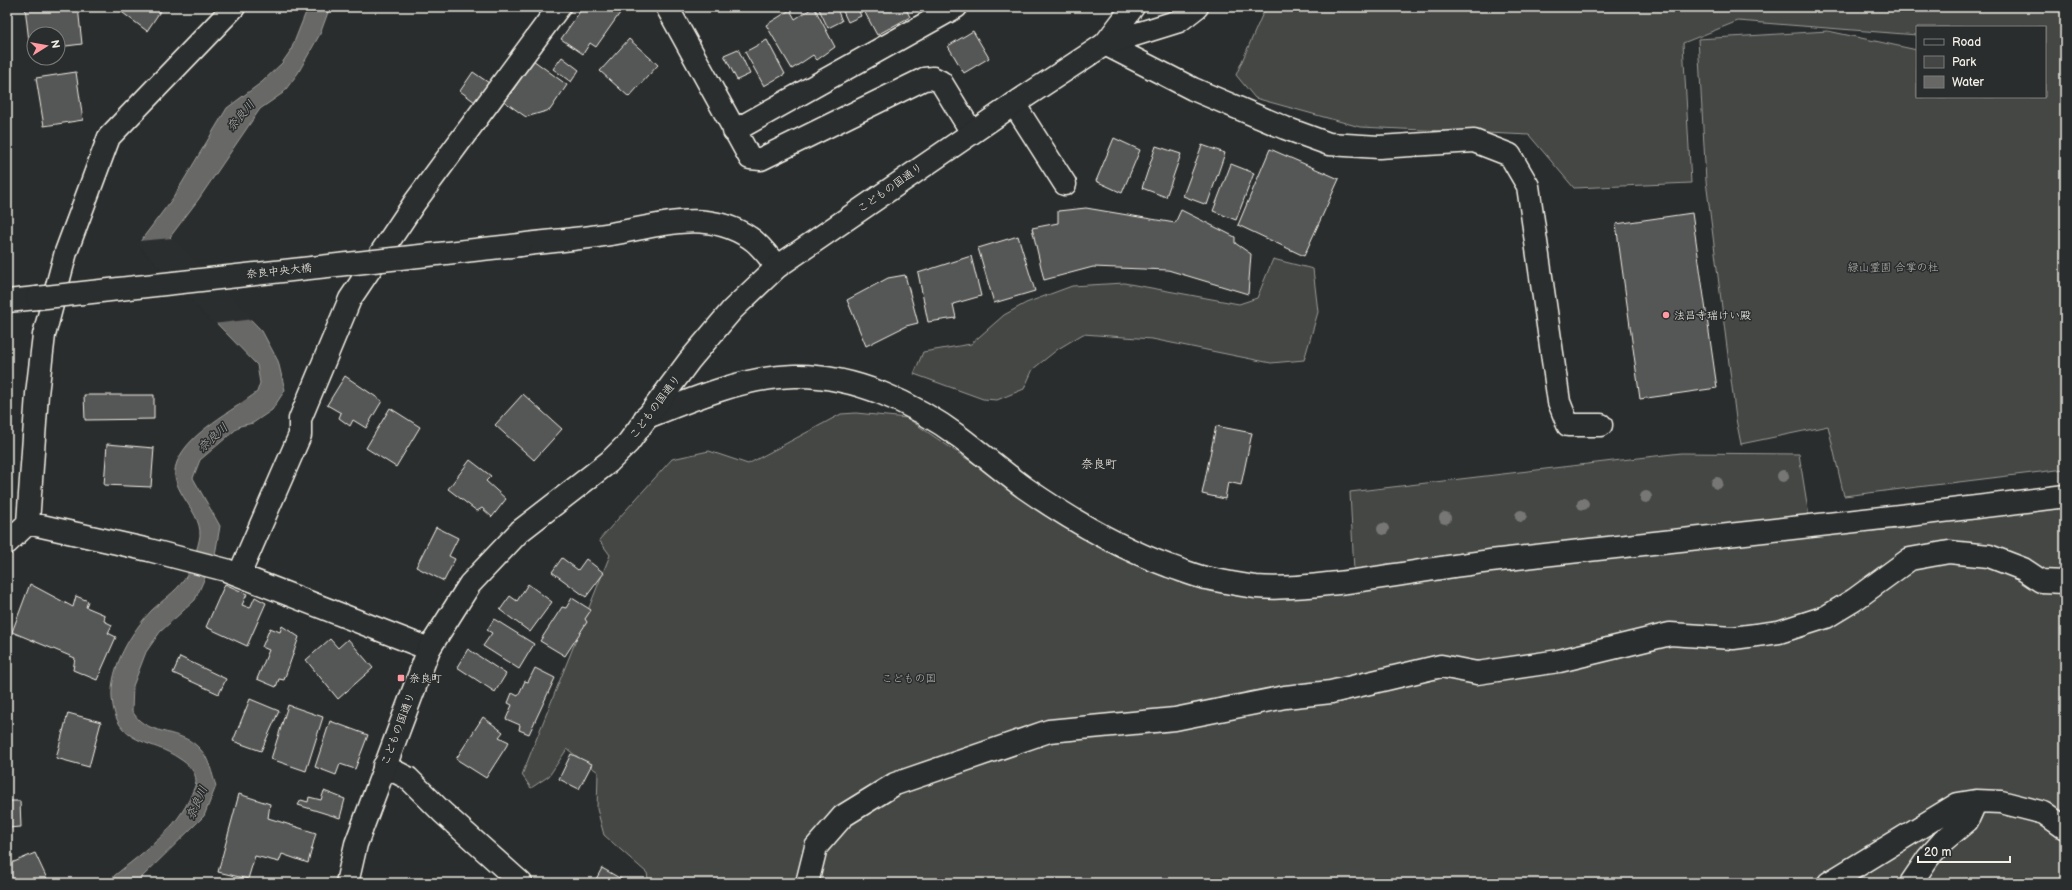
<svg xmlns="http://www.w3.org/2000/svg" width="2072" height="890" font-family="'Balsamiq Sans','Klee One',sans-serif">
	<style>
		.green { fill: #444645; stroke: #9c9c96 }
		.water { fill: #676866; stroke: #9f9f9a }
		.pier { fill: #2a2d2e }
		.building { fill: #555756; stroke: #f4f1e8 }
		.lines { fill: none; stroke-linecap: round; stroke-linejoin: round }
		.minor-casing { stroke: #f4f1e8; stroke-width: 25 }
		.major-casing { stroke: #f4f1e8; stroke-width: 25 }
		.minor { stroke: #2a2d2e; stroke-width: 22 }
		.major { stroke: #2a2d2e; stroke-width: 22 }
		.minor-bridge-casing { stroke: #f4f1e8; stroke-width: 25; stroke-linecap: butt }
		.minor-bridge { stroke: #2a2d2e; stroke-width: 22 }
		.tree { fill: #777875 }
		.poi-dot { fill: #ff9aa2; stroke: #2a2d2e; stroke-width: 1.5 }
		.labels { text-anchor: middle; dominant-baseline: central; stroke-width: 3; stroke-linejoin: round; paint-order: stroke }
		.street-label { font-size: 11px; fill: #f4f1e8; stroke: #2a2d2e }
		.park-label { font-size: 11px; fill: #b6b5af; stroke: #2a2d2e }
		.poi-label { font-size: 11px; fill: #f4f1e8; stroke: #2a2d2e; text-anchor: start }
		.water-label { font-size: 12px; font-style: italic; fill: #b5b3ae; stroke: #2a2d2e }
		.neighbourhood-label { font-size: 12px; fill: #f4f1e8; stroke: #2a2d2e }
	</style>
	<rect width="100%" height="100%" fill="#2a2d2e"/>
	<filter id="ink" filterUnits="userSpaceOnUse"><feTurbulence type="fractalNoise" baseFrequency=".025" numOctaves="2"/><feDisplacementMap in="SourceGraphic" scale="8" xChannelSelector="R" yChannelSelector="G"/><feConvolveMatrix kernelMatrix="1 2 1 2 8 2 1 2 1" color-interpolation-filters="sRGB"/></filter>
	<g filter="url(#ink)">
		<path class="green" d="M1270,7H2065V469L1844,496L1828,426L1741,444L1736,419L1706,181L1698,39L1828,31L1917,50V97H2045V27H1917V35L1738,21L1683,43L1691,183L1574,188L1529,135L1360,127L1255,98L1236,75L1263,13Z
			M1273,259L1313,269L1318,312L1304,360L1271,363L1152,339L1083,334L1058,349L1033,369L1024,389L997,400L983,399L914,374L923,352L971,344L1004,315L1026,303L1072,286L1124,283L1239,304L1257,298Z
			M856,413L907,418L967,459L1086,534L1201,583L1355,591L1350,492L1681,453L1799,454L1812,535L1900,529L2065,494V883H649L647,873L604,835L597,809L598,772L567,749L549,776L531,788L522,775L610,555L599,540L672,459L709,451L748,464L841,414Z"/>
		<path class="water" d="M308,7H330L320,34L298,73L283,93L260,109L198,200L170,237L262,331L278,361L285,390L272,410L253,423L240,426L200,460L193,478L220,526L215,555L195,600L160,632L146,652L133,686L132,711C134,714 137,718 140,721C158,735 184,731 200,749C209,758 212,774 216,786L204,816L136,883H112L114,876C143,852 178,829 192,793C193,790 196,785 196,781C196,772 188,764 180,759C151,738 116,747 112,698C110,667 131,632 152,610C163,600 175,592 184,580C191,570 196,553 199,541C207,512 165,491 177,462C189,432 233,411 257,392L260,383L257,365L139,243L173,198L227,108L262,82L282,63L291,50Z"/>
		<path class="pier" d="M173,238L254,319L213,324L137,244L138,241Z"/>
		<path class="building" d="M25,7H78L82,44L58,47V34H34V50H30Z
			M115,7H163L147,31Z
			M583,7H611L620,13L596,47L590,43L583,54L561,39Z
			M814,7L835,47L817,60L813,55L792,69L766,25L790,10L795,19Z
			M818,7H836L842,21L828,28Z
			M841,7H857L861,16L848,22Z
			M862,7H905L910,17L877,35Z
			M973,31L989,58L964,73L948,46Z
			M629,39L658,65L629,97L600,71Z
			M767,40L785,74L764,86L745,52Z
			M738,49L750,74L737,80L724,55Z
			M562,57L579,70L571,82L553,69Z
			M533,60L567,85L550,110L526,117L505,102Z
			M76,72L83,120L44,126L36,78Z
			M473,72L489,83L475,102L460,91Z
			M1114,138L1140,150L1122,193L1096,181Z
			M1202,145L1225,153L1207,205L1183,196Z
			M1156,146L1181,154L1166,197L1142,188Z
			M1270,149L1339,179L1304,256L1238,225Z
			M1231,164L1254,173L1236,220L1213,211Z
			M1086,208L1175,223L1181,210L1235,237V243L1251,254L1248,294L1168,270L1093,267L1044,280L1032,228L1058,223V211Z
			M1692,213L1717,388L1640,399L1616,224Z
			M1018,236L1035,291L994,303L978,248Z
			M971,256L981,296L953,304L956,318L928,322L918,273Z
			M905,275L918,323L906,326L866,346L847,300L888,278Z
			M345,376L382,401L366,428L353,420L350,426L339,418L341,413L327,405Z
			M523,394L562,429L534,460L495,425Z
			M84,395H154V419L85,420Z
			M390,408L420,427L396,467L366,448Z
			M1216,426L1252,433L1241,485L1228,482L1225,499L1202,494Z
			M107,444L154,448L151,487L104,485Z
			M470,460L491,476L486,481L506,499L492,517L482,508L477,511L448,489Z
			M436,527L458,538L449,556L455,559L444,581L416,567Z
			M562,558L578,570L586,559L604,573L586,597L552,572Z
			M30,584L73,607L76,596L88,601L86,607L105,615L104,621L112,625L108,633L116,637L97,680L73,670L75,658L12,632Z
			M225,584L247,594L242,605L250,608L255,597L266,603L247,646L206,627Z
			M528,584L552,602L530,632L500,610L510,596L517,601Z
			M572,598L591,610L585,619L587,622L565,656L540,641L562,607L566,608Z
			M494,619L534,644L519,669L483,646L492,633L487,630Z
			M282,626L299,637L284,680L279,679L276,687L257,679L269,650L262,647L270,628L280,632Z
			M330,639L338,648L348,639L373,668L338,699L306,660Z
			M468,649L506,674L495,692L457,667Z
			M180,657L226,679L219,694L173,673Z
			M535,668L555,678L529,734L519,730L520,725L506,719L512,705L508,703L512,693L518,696L525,681L528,682Z
			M250,699L279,711L261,751L233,741Z
			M288,705L323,717L306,771L271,759Z
			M68,713L101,722L89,767L56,758Z
			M483,717L503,732L499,737L509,742L486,778L456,759Z
			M330,721L368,735L355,769L340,764L336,775L315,767Z
			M571,754L592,764L579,789L559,779Z
			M324,791L345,799L340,818L298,805L301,800L308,802L309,797L321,800Z
			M239,794L270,804L268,818L316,833L308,863L282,854L279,862L255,856L248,879L218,872Z
			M7,801H20L21,827L7,828Z
			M35,853L49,883H7V865Z
			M602,868L628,883H594Z"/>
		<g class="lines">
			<g class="minor-casing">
				<path id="minor" d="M667,7L750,158L761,159L924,79L933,78L941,82L971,131
					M1105,44L1193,89L1285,128L1329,144L1379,147L1474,141L1510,155L1528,186L1559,402L1568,425H1601
					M1014,104L1065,184
					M734,131L956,7
					M520,245C550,241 581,239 611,234C658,226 706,208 750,238C761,245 769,257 777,267
					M7,301L37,298
					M645,418C692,399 744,377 795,376C854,375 914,403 961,438C982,454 1003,472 1025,488C1071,520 1117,547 1169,566C1181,570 1193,575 1205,578C1222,581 1239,585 1256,587C1283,589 1311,586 1338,583C1395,576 1451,565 1508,559C1694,538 1880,520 2065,496
					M28,523L149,550L226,570L429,649
					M7,543L28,523L37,394L44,335L66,252L109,137L234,7
					M239,575L300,435V419L350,299L415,202L559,7
					M384,766L408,778L442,812L521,883
					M807,883L816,847L843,816L895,784L1049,731L1175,719L1285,697L1331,692L1441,666L1477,673L1559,661L1670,634L1733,638L1779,632L1826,617L1854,600L1910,559L1949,552L1989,556L2023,569L2041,581L2065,582
					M1829,883L1958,804L1976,801L2001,802L2044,813L2065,828
					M1911,883L1928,858L1943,841L1967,821L1976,801"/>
			</g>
			<g class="major-casing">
				<path id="major" d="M1105,44L1133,7
					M347,883L356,844L429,649L470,584L520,531L609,462L628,443L689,361L732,310L777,267L1014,104L1105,44L1179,21L1197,7"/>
			</g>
			<use href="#minor" class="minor"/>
			<use href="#major" class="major"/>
			<g class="minor-bridge-casing">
				<path id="minor-bridge" d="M37,298L520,245"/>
			</g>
			<use href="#minor-bridge" class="minor-bridge"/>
		</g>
		<g class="tree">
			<circle cx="1783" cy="476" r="6"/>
			<circle cx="1717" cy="483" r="6"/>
			<circle cx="1646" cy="497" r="6"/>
			<circle cx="1583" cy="504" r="6"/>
			<circle cx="1521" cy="516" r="6"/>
			<circle cx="1445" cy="518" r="6"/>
			<circle cx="1383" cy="529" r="6"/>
		</g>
	</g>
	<g class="poi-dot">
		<circle cx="1666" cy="315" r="4"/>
		<rect x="397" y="674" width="8" height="8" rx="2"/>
	</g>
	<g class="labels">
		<g class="street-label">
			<text transform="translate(890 188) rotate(-35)">こどもの国通り</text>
			<text transform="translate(279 271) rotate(-6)">奈良中央大橋</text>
			<text transform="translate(655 407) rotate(-53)">こどもの国通り</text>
			<text transform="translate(398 729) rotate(-69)">こどもの国通り</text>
		</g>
		<g class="park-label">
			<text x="1893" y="267">緑山霊園 合掌の杜</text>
			<text x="909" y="678">こどもの国</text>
		</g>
		<g class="poi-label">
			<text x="1674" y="315">法昌寺瑞けい殿</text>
			<text x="409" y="678">奈良町</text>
		</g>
		<g class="water-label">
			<text transform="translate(241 116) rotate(-49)">奈良川</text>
			<text transform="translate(213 438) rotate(-42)">奈良川</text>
			<text transform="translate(197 803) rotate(-66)">奈良川</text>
		</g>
		<g class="neighbourhood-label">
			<text x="1099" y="464">奈良町</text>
		</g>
	</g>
	<rect width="2072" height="890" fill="none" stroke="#2a2d2e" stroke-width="24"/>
	<rect x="12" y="12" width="2048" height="866" fill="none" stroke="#f4f1e8" stroke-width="1.5" filter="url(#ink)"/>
	<rect x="1916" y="26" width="130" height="72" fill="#2a2d2e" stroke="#7b7b78"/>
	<rect x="1924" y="39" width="20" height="6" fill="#2a2d2e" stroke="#7b7b78"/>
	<text x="1952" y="46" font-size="12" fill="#f4f1e8">Road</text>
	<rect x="1924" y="56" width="20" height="12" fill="#444645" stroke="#7b7b78"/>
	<text x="1952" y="66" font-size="12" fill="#f4f1e8">Park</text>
	<rect x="1924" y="76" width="20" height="12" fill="#676866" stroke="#7b7b78"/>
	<text x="1952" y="86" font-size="12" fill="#f4f1e8">Water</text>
	<g transform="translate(46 46) rotate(79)"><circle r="19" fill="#2a2d2e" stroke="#7b7b78"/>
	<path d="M0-3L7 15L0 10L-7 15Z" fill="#ff9aa2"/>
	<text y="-6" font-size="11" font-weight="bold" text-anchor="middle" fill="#f4f1e8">N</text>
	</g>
	<path d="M1918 856v6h92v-6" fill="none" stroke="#f4f1e8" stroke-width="2"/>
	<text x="1924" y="856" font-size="12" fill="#f4f1e8" stroke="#2a2d2e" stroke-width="3" paint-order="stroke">20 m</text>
</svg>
